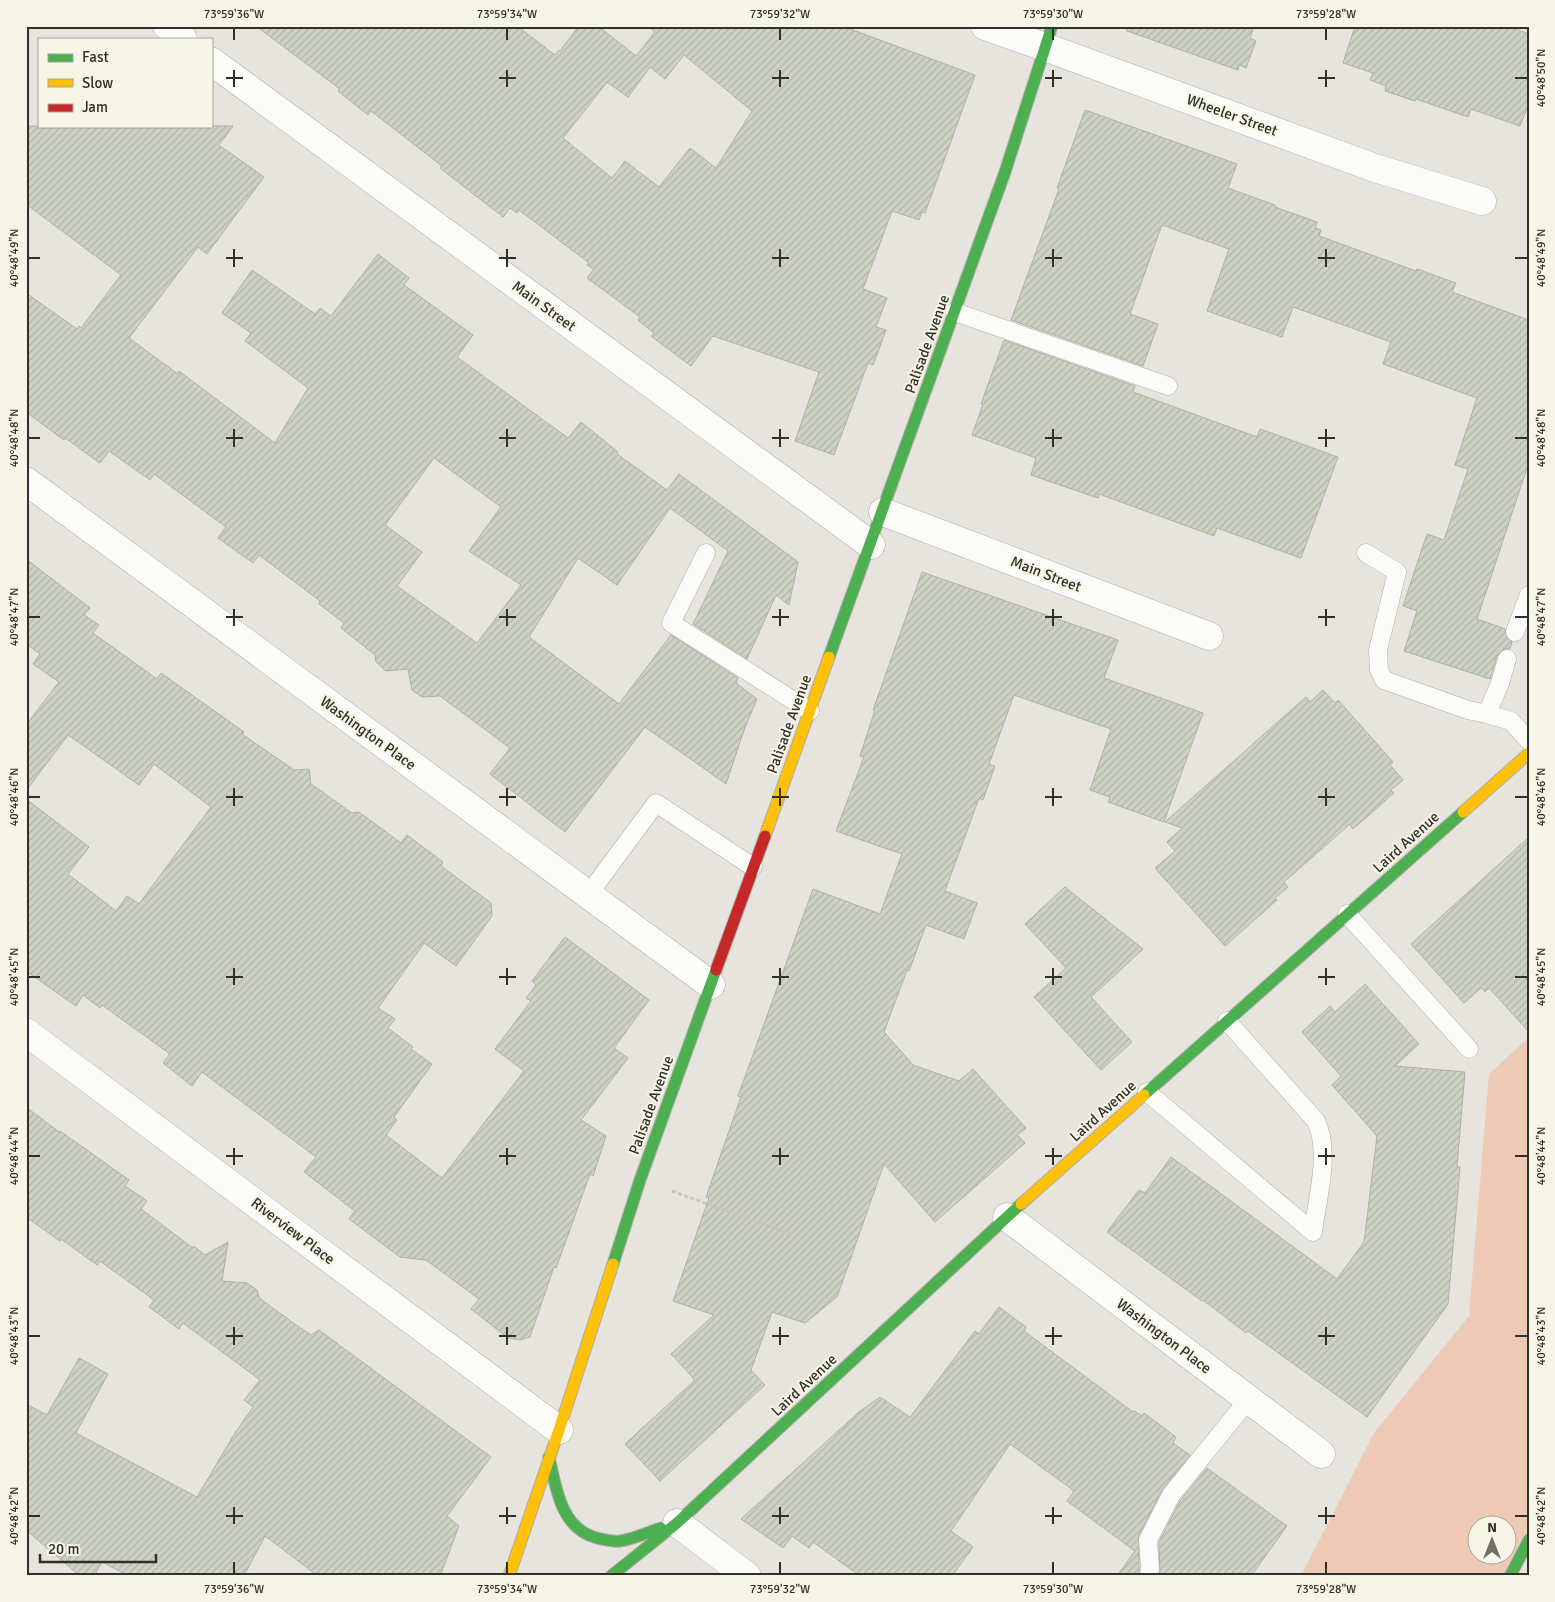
<svg xmlns="http://www.w3.org/2000/svg" width="1555" height="1602" font-family="Signika,sans-serif">
	<style>
		.park { fill: #edc9b6; fill-rule: evenodd }
		.building { fill: url(#building-hatch); stroke: #afafaa; fill-rule: evenodd }
		.lines { fill: none; stroke-linecap: round; stroke-linejoin: round }
		.lane-casing { stroke: #aeaca7; stroke-width: 19 }
		.street-casing { stroke: #aeaca7; stroke-width: 29 }
		.fast-casing { stroke: #aeaca7; stroke-width: 13 }
		.slow-casing { stroke: #aeaca7; stroke-width: 13 }
		.jam-casing { stroke: #aeaca7; stroke-width: 13 }
		.path { stroke: #c5c5c3; stroke-width: 3; stroke-dasharray: 4 2.5; stroke-linecap: butt }
		.lane { stroke: #fbfbfa; stroke-width: 18 }
		.street { stroke: #fbfbfa; stroke-width: 28 }
		.fast { stroke: #4caf50; stroke-width: 11 }
		.slow { stroke: #ffc107; stroke-width: 11 }
		.jam { stroke: #c62828; stroke-width: 11 }
		.ticks { fill: none; stroke: #302f2a; stroke-width: 2 }
		.labels { text-anchor: middle; dominant-baseline: central; stroke-width: 4; stroke-linejoin: round; paint-order: stroke }
		.street-label { font-size: 15px; fill: #302f2a; stroke: #f7f5e6 }
		.neatline { fill: none; stroke: #302f2a; stroke-width: 2 }
		.ticks-label { font-size: 12px; text-anchor: middle; fill: #302f2a }
	</style>
	<defs>
		<pattern id="building-hatch" width="6" height="6" patternUnits="userSpaceOnUse" patternTransform="scale(1.25)"><rect width="6" height="6" fill="#ced2c3"/><path d="M-1 1l2-2M0 6l6-6M5 7l2-2" fill="none" stroke="#b1b5a8"/></pattern>
	</defs>
	<rect width="100%" height="100%" fill="#e6e4dd"/>
	<path class="park" d="M1529,1037V1540L1510,1576H1301L1374,1433L1469,1316L1489,1074ZM1478,1524H1508V1554H1478Z"/>
	<path class="building" d="M256,26H517L555,55L559,50L560,51L579,26H598L636,56L655,32L648,26H842L975,75L925,213L922,212L919,220L892,211L863,289L887,298L876,327L886,330L873,365L868,363L834,455L795,441L819,372L713,336L691,366L651,336L654,333L638,320L640,317L587,278L594,269L587,265L589,263L519,210L517,213L510,208L503,217L440,168L442,166L371,111L368,115L338,91L340,89ZM684,55L752,111L716,168L690,148L659,187L625,161L612,178L563,138L607,82L628,97L650,67L665,79Z
		M1127,26H1254L1250,38L1256,41L1246,68L1239,65L1238,70L1127,31Z
		M1355,26H1507L1529,34V103L1520,126L1471,109L1468,117L1416,99L1415,101L1385,91L1386,86L1370,80L1373,73L1343,63Z
		M1085,110L1237,164L1228,188L1275,205V207L1317,222L1315,228L1321,230L1319,236L1416,271L1417,269L1456,283L1452,292L1529,320V462L1477,619L1505,629L1507,638L1512,642L1510,649H1504L1497,656L1490,679L1404,651L1417,611L1403,606L1427,534L1444,540L1468,469L1455,465L1477,398L1383,364L1391,342L1293,307L1282,337L1207,311L1229,249L1162,225L1130,314L1158,324L1143,366L1011,320L1059,189L1057,188Z
		M26,126H233L219,145L264,177L207,254L198,247L129,338L178,374L179,371L275,443L308,388L245,341L251,333L222,313L252,270L315,314L320,308L331,316L378,254L409,278L404,285L473,335L457,357L568,438L581,422L618,452L617,454L667,490L679,474L798,562L789,605L776,595L747,659L693,624L728,551L670,508L617,585L578,558L529,637L619,704L671,635L738,678L736,683L757,699L744,730L726,784L645,727L565,832L490,774L510,748L440,696L422,697L412,690L408,669L386,671L376,662L375,655L341,628L344,623L319,604L320,601L259,555L253,563L218,538L226,527L154,474L150,480L109,451L100,463L65,438L64,440L26,412V293L77,329L79,326L81,328L121,275L26,204ZM434,458L501,507L469,551L521,585L477,643L397,586L422,552L385,525Z
		M1004,340L1135,386L1133,392L1257,437L1260,429L1338,457L1301,558L1217,528L1214,536L1099,494L1098,498L1031,475L1036,458L972,435L983,404H981Z
		M26,559L90,608L84,615L99,625L93,633L157,679L161,673L244,732L242,734L294,770L309,769L311,784L352,813L359,812L401,843L407,835L443,862L441,866L491,903L492,916L456,966L424,943L378,1008L395,1019L388,1028L413,1047L411,1049L432,1064L394,1117L397,1120L386,1135L442,1178L524,1071L495,1049L531,1001L526,998L536,985L532,981L565,937L649,1000L614,1048L628,1058L581,1120L606,1136L593,1176L590,1174L556,1268L554,1267L530,1337L520,1340L508,1338L471,1309L479,1299L426,1260L400,1257L349,1219L355,1211L304,1172L316,1157L202,1072L192,1086L163,1063L170,1054L102,1005L100,1008L83,995L76,1006L26,971V799L89,847L68,874L116,911L127,896L139,904L211,807L154,764L139,785L68,735L26,791V725L59,682L33,664L40,654L26,644Z
		M922,572L1118,640L1104,678L1203,713L1164,822L1108,802L1110,797L1090,790L1111,729L1014,695L989,764L995,766L983,800L979,798L945,891L977,903L964,939L926,925L909,971L907,970L884,1032L913,1065L959,1081L973,1069L1026,1128L1017,1135L1025,1143L935,1222L884,1164L837,1297L805,1323L772,1312L751,1370L765,1385L660,1481L625,1444L695,1380L671,1354L714,1315L673,1301L709,1198L706,1197L741,1097L738,1096L813,889L880,914L902,854L836,831L864,757L860,756L875,710H873Z
		M1323,690L1335,703L1338,700L1393,762L1390,765L1403,780L1391,790L1394,793L1353,829L1350,824L1284,882L1288,887L1275,898L1277,900L1225,946L1155,868L1175,851L1167,842L1182,828L1165,822L1306,697L1310,702Z
		M1529,837V1032L1489,988L1485,992L1481,988L1464,1003L1411,944Z
		M1065,887L1143,949L1091,997L1132,1042L1101,1070L1034,997L1066,968L1025,924Z
		M1365,984L1419,1044L1395,1066L1465,1072L1457,1167H1460L1448,1304L1367,1417L1248,1331L1246,1333L1203,1300L1202,1301L1107,1232L1139,1190L1145,1193L1171,1157L1337,1279L1364,1242L1377,1136L1332,1085L1341,1076L1302,1032L1330,1006L1335,1012Z
		M26,1107L59,1132L60,1131L129,1180L125,1186L147,1201L141,1209L193,1248L194,1246L205,1255L228,1242L222,1281L247,1283L257,1290L259,1298L299,1327L311,1335L319,1330L491,1457L447,1516L459,1526L440,1576H318L265,1536L244,1576H129L102,1562L94,1576H80L26,1530V1404L47,1415L79,1358L108,1374L76,1433L197,1497L235,1433L253,1407L244,1400L260,1380L183,1323L179,1329L149,1307L154,1300L100,1261L97,1265L61,1239L60,1241L26,1217Z
		M999,1307L1026,1327L1024,1331L1133,1412L1134,1411L1142,1416L1144,1413L1176,1437L1173,1443L1190,1455L1162,1490L1139,1535V1576H1117L1135,1551L1067,1501L1074,1491L1010,1444L951,1531L973,1547L952,1576H860L813,1542L809,1548L792,1536L783,1548L741,1519L859,1412L880,1397L910,1417L975,1331L979,1334Z
		M1207,1468L1287,1526L1251,1576H1160L1159,1542L1180,1501Z"/>
	<g class="lines">
		<g class="lane-casing">
			<path id="lane" d="M955,312L1168,386
				M706,553L671,623L810,711
				M1366,553L1397,572L1378,650L1379,670L1384,680L1468,710L1487,714
				M1515,632L1529,595
				M1507,659L1500,683L1487,714L1511,721L1529,741
				M588,895L656,803L753,867
				M1347,914L1469,1049
				M1147,1092L1313,1232C1317,1199 1331,1152 1316,1121L1227,1021
				M1149,1576L1150,1569L1148,1540L1171,1495L1248,1400"/>
		</g>
		<g class="street-casing">
			<path id="street" d="M167,26L183,39
				M985,26L1045,47L1375,168L1482,201
				M211,61L871,545
				M26,481L711,985
				M883,512L1209,636
				M26,1032L559,1430
				M1007,1217L1321,1454
				M677,1523L747,1576"/>
		</g>
		<g class="fast-casing">
			<path id="fast" d="M829,657L1005,172L1052,26
				M1144,1095L1463,812
				M613,1264L640,1180L716,970
				M549,1457C556,1488 561,1529 597,1538C605,1540 613,1542 620,1541C634,1539 648,1532 661,1528
				M611,1576L677,1523L1021,1204
				M1510,1576L1529,1540"/>
		</g>
		<g class="slow-casing">
			<path id="slow" d="M1463,812L1529,753
				M765,836L829,657
				M1021,1204L1144,1095
				M509,1576L559,1430L613,1264"/>
		</g>
		<g class="jam-casing">
			<path id="jam" d="M716,970L765,836"/>
		</g>
		<path class="path" d="M672,1191L793,1235"/>
		<use href="#lane" class="lane"/>
		<use href="#street" class="street"/>
		<use href="#fast" class="fast"/>
		<use href="#slow" class="slow"/>
		<use href="#jam" class="jam"/>
	</g>
	<path class="ticks" d="M234,28V40M507,28V40M780,28V40M1053,28V40M1326,28V40M234,70V87M507,70V87M780,70V87M1053,70V87M1326,70V87M226,78H243M499,78H516M772,78H789M1045,78H1062M1318,78H1335M1515,78H1528M234,249V267M507,249V267M780,249V267M1053,249V267M1326,249V267M28,258H40M226,258H243M499,258H516M772,258H789M1045,258H1062M1318,258H1335M1515,258H1528M234,429V447M507,429V447M780,429V447M1053,429V447M1326,429V447M28,438H40M226,438H243M499,438H516M772,438H789M1045,438H1062M1318,438H1335M1515,438H1528M234,609V626M507,609V626M780,609V626M1053,609V626M1326,609V626M28,617H40M226,617H243M499,617H516M772,617H789M1045,617H1062M1318,617H1335M1515,617H1528M234,788V806M507,788V806M780,788V806M1053,788V806M1326,788V806M28,797H40M226,797H243M499,797H516M772,797H789M1045,797H1062M1318,797H1335M1515,797H1528M234,968V985M507,968V985M780,968V985M1053,968V985M1326,968V985M28,977H40M226,977H243M499,977H516M772,977H789M1045,977H1062M1318,977H1335M1515,977H1528M234,1148V1165M507,1148V1165M780,1148V1165M1053,1148V1165M1326,1148V1165M28,1156H40M226,1156H243M499,1156H516M772,1156H789M1045,1156H1062M1318,1156H1335M1515,1156H1528M234,1327V1345M507,1327V1345M780,1327V1345M1053,1327V1345M1326,1327V1345M28,1336H40M226,1336H243M499,1336H516M772,1336H789M1045,1336H1062M1318,1336H1335M1515,1336H1528M234,1507V1524M507,1507V1524M780,1507V1524M1053,1507V1524M1326,1507V1524M28,1516H40M226,1516H243M499,1516H516M772,1516H789M1045,1516H1062M1318,1516H1335M1515,1516H1528M234,1562V1574M507,1562V1574M780,1562V1574M1053,1562V1574M1326,1562V1574"/>
	<g class="labels">
		<g class="street-label">
			<text transform="translate(1232 115) rotate(20)">Wheeler Street</text>
			<text transform="translate(544 306) rotate(36)">Main Street</text>
			<text transform="translate(927 344) rotate(-70)">Palisade Avenue</text>
			<text transform="translate(1046 574) rotate(21)">Main Street</text>
			<text transform="translate(789 724) rotate(-70)">Palisade Avenue</text>
			<text transform="translate(368 733) rotate(36)">Washington Place</text>
			<text transform="translate(1406 842) rotate(-42)">Laird Avenue</text>
			<text transform="translate(651 1105) rotate(-70)">Palisade Avenue</text>
			<text transform="translate(1103 1111) rotate(-42)">Laird Avenue</text>
			<text transform="translate(293 1231) rotate(37)">Riverview Place</text>
			<text transform="translate(1164 1336) rotate(37)">Washington Place</text>
			<text transform="translate(804 1385) rotate(-43)">Laird Avenue</text>
		</g>
	</g>
	<rect width="1555" height="1602" fill="none" stroke="#f7f5e6" stroke-width="55"/>
	<rect x="38" y="38" width="175" height="90" fill="#f7f5e6" stroke="#a7a69b"/>
	<rect x="48" y="54" width="25" height="8" fill="#4caf50" stroke="#a7a69b"/>
	<text x="82" y="62" font-size="15" fill="#302f2a">Fast</text>
	<rect x="48" y="79" width="25" height="8" fill="#ffc107" stroke="#a7a69b"/>
	<text x="82" y="88" font-size="15" fill="#302f2a">Slow</text>
	<rect x="48" y="104" width="25" height="8" fill="#c62828" stroke="#a7a69b"/>
	<text x="82" y="112" font-size="15" fill="#302f2a">Jam</text>
	<g transform="translate(1492 1540)"><circle r="24" fill="#f7f5e6" stroke="#a7a69b"/>
	<path d="M0-4L9 19L0 12L-9 19Z" fill="#706e69"/>
	<text y="-8" font-size="14" font-weight="bold" text-anchor="middle" fill="#302f2a">N</text>
	</g>
	<path d="M40 1554v8h116v-8" fill="none" stroke="#302f2a" stroke-width="2.5"/>
	<text x="48" y="1554" font-size="15" fill="#302f2a" stroke="#f7f5e6" stroke-width="4" paint-order="stroke">20 m</text>
	<rect x="28" y="28" width="1500" height="1546" class="neatline"/>
	<g class="ticks-label">
		<text x="234" y="18">73°59'36"W</text>
		<text x="507" y="18">73°59'34"W</text>
		<text x="780" y="18">73°59'32"W</text>
		<text x="1053" y="18">73°59'30"W</text>
		<text x="1326" y="18">73°59'28"W</text>
		<text transform="translate(1541 78) rotate(-90)" y="4">40°48'50"N</text>
		<text transform="translate(14 258) rotate(-90)" y="4">40°48'49"N</text>
		<text transform="translate(1541 258) rotate(-90)" y="4">40°48'49"N</text>
		<text transform="translate(14 438) rotate(-90)" y="4">40°48'48"N</text>
		<text transform="translate(1541 438) rotate(-90)" y="4">40°48'48"N</text>
		<text transform="translate(14 617) rotate(-90)" y="4">40°48'47"N</text>
		<text transform="translate(1541 617) rotate(-90)" y="4">40°48'47"N</text>
		<text transform="translate(14 797) rotate(-90)" y="4">40°48'46"N</text>
		<text transform="translate(1541 797) rotate(-90)" y="4">40°48'46"N</text>
		<text transform="translate(14 977) rotate(-90)" y="4">40°48'45"N</text>
		<text transform="translate(1541 977) rotate(-90)" y="4">40°48'45"N</text>
		<text transform="translate(14 1156) rotate(-90)" y="4">40°48'44"N</text>
		<text transform="translate(1541 1156) rotate(-90)" y="4">40°48'44"N</text>
		<text transform="translate(14 1336) rotate(-90)" y="4">40°48'43"N</text>
		<text transform="translate(1541 1336) rotate(-90)" y="4">40°48'43"N</text>
		<text transform="translate(14 1516) rotate(-90)" y="4">40°48'42"N</text>
		<text transform="translate(1541 1516) rotate(-90)" y="4">40°48'42"N</text>
		<text x="234" y="1593">73°59'36"W</text>
		<text x="507" y="1593">73°59'34"W</text>
		<text x="780" y="1593">73°59'32"W</text>
		<text x="1053" y="1593">73°59'30"W</text>
		<text x="1326" y="1593">73°59'28"W</text>
	</g>
</svg>
